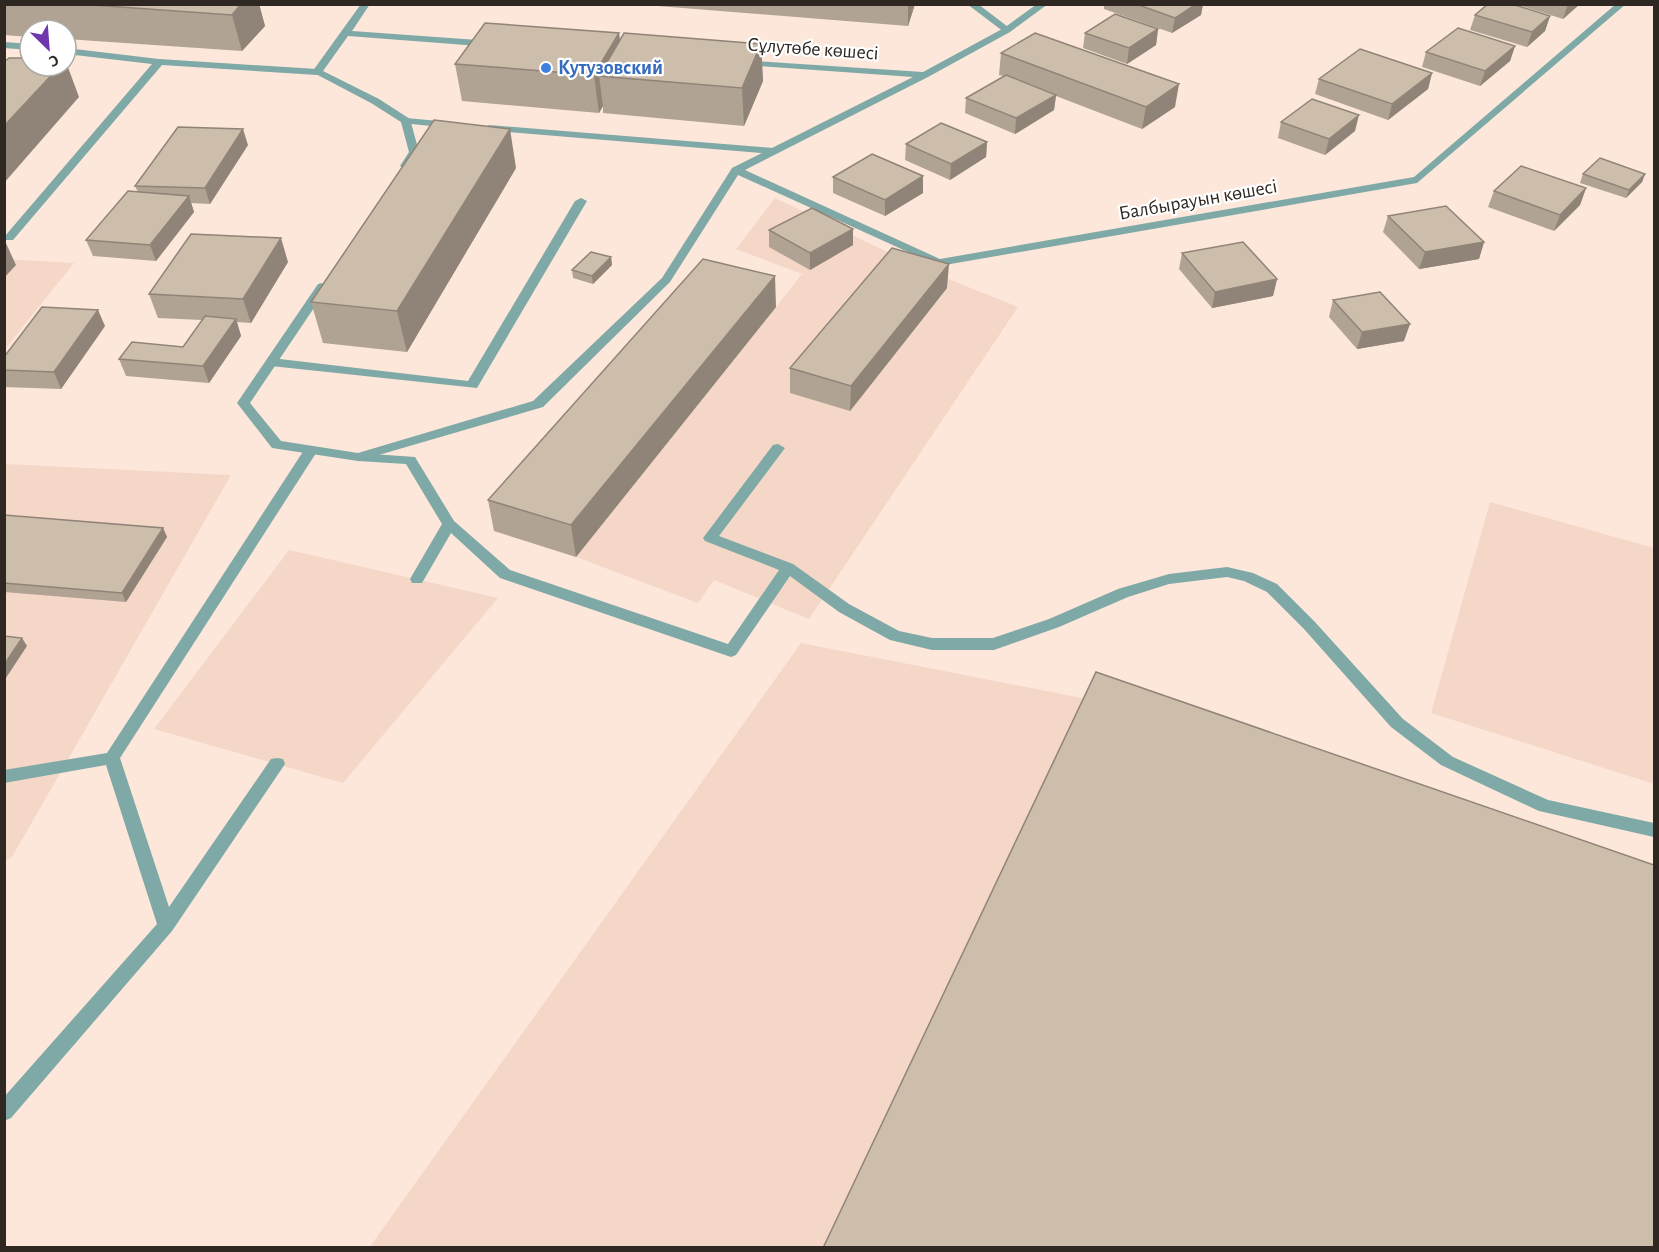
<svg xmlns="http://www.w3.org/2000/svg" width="1659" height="1252" font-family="'Alegreya Sans',sans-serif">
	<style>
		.built { fill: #f5d7c8 }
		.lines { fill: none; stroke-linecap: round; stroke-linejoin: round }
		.lane { fill: #7fa9a6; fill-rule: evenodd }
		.street { fill: #7fa9a6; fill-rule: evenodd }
		.wall { fill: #b0a393 }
		.shaded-wall { fill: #908478 }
		.building { fill: #cdbdab; stroke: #908478; stroke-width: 1.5 }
		.shop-dot { fill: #3f7fe0; stroke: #fff; stroke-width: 2 }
		.labels { text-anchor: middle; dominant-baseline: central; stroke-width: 4.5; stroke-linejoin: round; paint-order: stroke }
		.far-street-label { font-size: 20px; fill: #2f2722; stroke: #fff }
		.far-shop-label { font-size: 20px; font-weight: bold; fill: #366cbe; stroke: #fff; text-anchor: start }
	</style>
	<rect width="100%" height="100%" fill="#fde6da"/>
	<path class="built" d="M775,198L921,268L1018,307L809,619L714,580L698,603L576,557L494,531L705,289L776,307L802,274L736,249Z
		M5,259L74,263L5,349Z
		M5,464L231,475L12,857L5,861Z
		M1490,502L1654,548V784L1431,713Z
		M289,550L498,598L343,783L154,729Z
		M801,643L1087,699L1654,1247L369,1248Z"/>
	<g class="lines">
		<path class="lane" d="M967,4H978L1012,30L1004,32Z
			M4,42L30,44V50L4,48Z
			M66,48L159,59L317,69L322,72L317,75L162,65L13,240H5V236L152,64L66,54Z
			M406,118L450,122L455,125L450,128L402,123L401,121Z
			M489,125L773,148L778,151L773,154L485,130L484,128Z
			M581,198L587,201L477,388L271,366L265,362L271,358L468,381L575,201Z
			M778,444L785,448L719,536L793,564L849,604L899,631L932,638H993L1049,619L1118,589L1169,574L1227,567L1253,573L1277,584L1314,621L1403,719L1453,757L1548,800L1654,823V837L1539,811L1441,765L1391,727L1304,629L1267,592L1244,581L1227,577L1169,584L1128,597L1059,627L994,650H932L890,640L839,612L790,576L736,655L731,657L500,578L451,533L422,583H412L410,579L442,524L406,464L358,461L351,457L358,453L415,457L454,521L510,570L728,644L779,570L705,541L703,538L773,445Z
			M311,446L318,450L120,758L169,907L271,759L277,758L283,759L285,764L172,931L11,1118L4,1121V1097L157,924L106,765L4,783V770L107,753L306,447Z"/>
		<path class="street" d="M361,4H370L352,31L492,41L497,44L492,47L348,36L323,71L379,99L410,119L419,152L409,168L405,169L400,166L409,152L401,122L371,103L312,72Z
			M1037,4H1048L1010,32L928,77L745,170L940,259L1414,177L1616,4H1626L1417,183L939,266L738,175L670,282L543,407L358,461L272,448L237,403L318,284L322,283L328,287L250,403L281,441L358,453L533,401L662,278L732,168L913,77L743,65L738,62L740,60L923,72L1004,28Z"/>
	</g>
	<path class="wall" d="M4,4H259L265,26L242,51L66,39V30H30V37L4,35Z
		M633,4H915L908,26Z
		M1104,4H1203L1201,15L1172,33L1104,9Z
		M1515,4H1580L1563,19Z
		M1475,15L1550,16L1545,31L1527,47L1470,30Z
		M1158,29L1156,45L1127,64L1083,48L1085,33Z
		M619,33L620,41L761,44L763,81L744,126L603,113V106L599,113L462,101L455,64Z
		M1515,46L1510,61L1480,86L1422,67L1426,52Z
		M1001,53L1175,107L1142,129L1056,96L1054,110L1015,134L965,113L966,98L1003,76L999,75Z
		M1432,73L1428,89L1388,120L1315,94L1319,79Z
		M1281,122L1355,131L1325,155L1278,138Z
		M987,142L986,157L950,180L905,160L906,144Z
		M248,145L210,204L191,203L194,212L156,261L93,256L86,240L138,192L135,186Z
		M516,168L407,352L323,343L311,302Z
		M1583,174H1645L1642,182L1626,198L1580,183Z
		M923,176V193L885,216L833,193V177Z
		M1586,188L1580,205L1554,231L1488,207L1494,191Z
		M1388,216L1484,242L1479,259L1419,269L1383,232Z
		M853,229V245L810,270L769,247V230Z
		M1182,253L1277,279L1273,296L1212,308L1179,269Z
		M611,257L612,265L593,284L573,278L572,270Z
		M288,262L251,323L237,322L241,336L209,383L126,376L119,359L183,347L202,320L158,318L149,294Z
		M947,288L850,411L790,393V368Z
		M1333,300L1404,341L1357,349L1329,317Z
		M776,307L576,557L494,531L488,500Z
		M105,326L61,389L4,387V357Z
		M4,515L163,528L167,537L126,602L4,592Z"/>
	<path class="shaded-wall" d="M241,4H259L265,26L242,51L232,15Z
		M908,4H915L908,26Z
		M1196,4H1203L1201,15L1172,33L1175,18Z
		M1568,4H1580L1563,19Z
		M1550,16L1545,31L1527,47L1532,32Z
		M1158,29L1156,45L1127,64L1129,48Z
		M619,33L623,70L599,76L603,106L599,113L594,75Z
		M761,44L763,81L744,126L742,88Z
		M1515,46L1510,61L1480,86L1485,71Z
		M66,62L79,97L4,183V126L60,66H66Z
		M1432,73L1428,89L1388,120L1392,104Z
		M1179,84L1175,107L1142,129L1146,107Z
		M1056,95L1054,110L1015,134L1016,118Z
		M1359,115L1355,131L1325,155L1329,139Z
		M243,129L248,145L210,204L205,188Z
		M510,129L516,168L407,352L397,311Z
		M987,142L986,157L950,180L951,164Z
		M1645,174L1642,182L1626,198L1629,190Z
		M923,176V193L885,216V200Z
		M1586,188L1580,205L1554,231L1560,215Z
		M189,196L194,212L156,261L150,245Z
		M853,229V245L810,270V253Z
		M281,238L288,262L251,323L243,299Z
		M5,241L16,265L4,278V242Z
		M1484,242L1479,259L1419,269L1425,252Z
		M611,257L612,265L593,284L592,276Z
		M949,264L947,288L850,411L851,386Z
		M775,276L776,307L576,557L571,525Z
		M1277,279L1273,296L1212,308L1215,292Z
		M98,310L105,326L61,389L54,372Z
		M236,319L241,336L209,383L203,366Z
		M1410,324L1404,341L1357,349L1362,332Z
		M163,528L167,537L126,602L122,593Z
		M22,638L27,646L4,681V665Z"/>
	<path class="building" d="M78,4H241L232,15Z
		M1136,4H1196L1175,18Z
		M1488,4H1512L1550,16L1532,32L1475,15Z
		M1115,14L1158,29L1129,48L1085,33Z
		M485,23L619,33L594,75L455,64Z
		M1458,28L1515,46L1485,71L1426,52Z
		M624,33L761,44L742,88L599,76Z
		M1035,33L1179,84L1146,107L1001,53Z
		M1360,49L1432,73L1392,104L1319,79Z
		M9,58H30V66H60L4,126V62Z
		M1006,75L1056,95L1016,118L966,98Z
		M1312,99L1359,115L1329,139L1281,122Z
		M434,120L510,129L397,311L311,302Z
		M941,123L987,142L951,164L906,144Z
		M178,127L243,129L205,188L135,186Z
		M872,154L923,176L885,200L833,177Z
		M1600,158L1645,174L1629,190L1583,174Z
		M1521,166L1586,188L1560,215L1494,191Z
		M128,191L189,196L150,245L86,240Z
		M1446,206L1484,242L1425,252L1388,216Z
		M812,208L853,229L810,253L769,230Z
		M191,234L281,238L243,299L149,294Z
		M1243,242L1277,279L1215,292L1182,253Z
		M892,248L949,264L851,386L790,368Z
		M591,252L611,257L592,276L572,270Z
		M703,259L775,276L571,525L488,500Z
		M1380,292L1410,324L1362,332L1333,300Z
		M42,307L98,310L54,372L4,370V357Z
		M205,316L236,319L203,366L119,359L132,342L183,347Z
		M4,515L163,528L122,593L4,583Z
		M4,636L22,638L4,665Z
		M1096,672L1654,865V1248H823Z"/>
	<circle class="shop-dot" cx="546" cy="68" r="6"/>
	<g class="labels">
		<g class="far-street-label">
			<text transform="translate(813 49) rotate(4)">Сұлутөбе көшесі</text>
			<text transform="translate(1198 200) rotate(-10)">Балбырауын көшесі</text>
		</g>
		<g class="far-shop-label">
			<text x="558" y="68">Кутузовский</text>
		</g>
	</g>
	<rect width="1659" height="1252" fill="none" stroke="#2f2722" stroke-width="12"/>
	<g transform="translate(48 48) rotate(155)"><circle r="28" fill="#ffffff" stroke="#aca9a7" stroke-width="1.5"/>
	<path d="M0-4.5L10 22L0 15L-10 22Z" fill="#6f37ad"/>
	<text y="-9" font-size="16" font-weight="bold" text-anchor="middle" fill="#2f2722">С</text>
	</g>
</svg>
